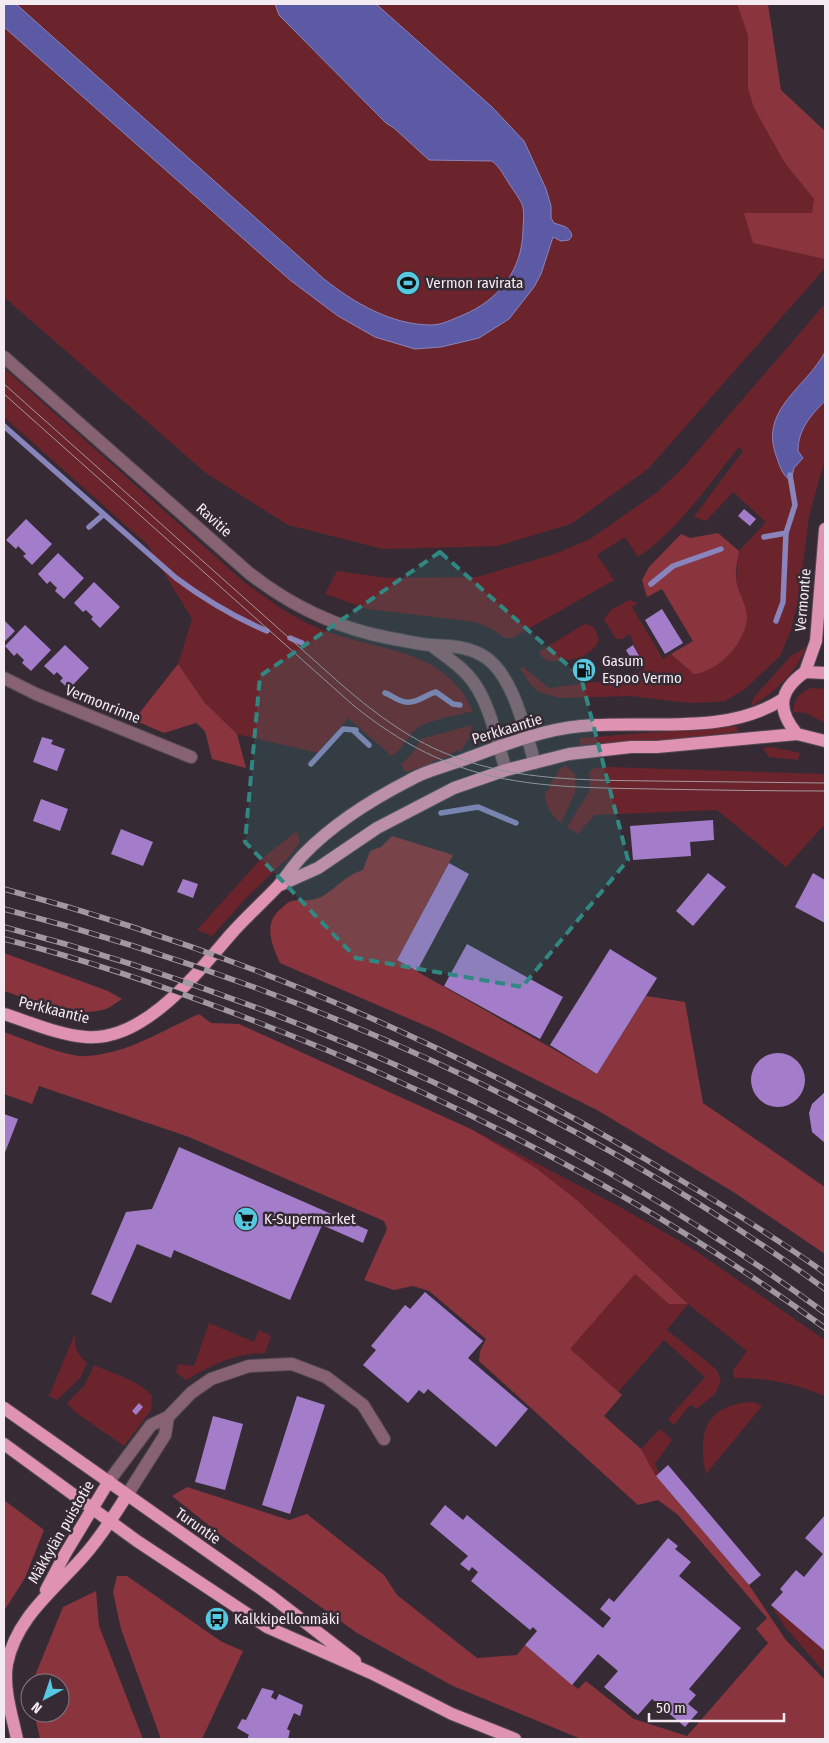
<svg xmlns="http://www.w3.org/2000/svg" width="829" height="1743" font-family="'Fira Sans Condensed',sans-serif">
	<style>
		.green { fill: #6c242c }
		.forest { fill: #8a343d }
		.water { fill: #5c59a5; stroke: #8985bc }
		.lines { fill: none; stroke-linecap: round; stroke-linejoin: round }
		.stream { stroke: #8985bc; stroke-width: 5.5 }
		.building { fill: #a47dca }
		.minor-casing { stroke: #544a53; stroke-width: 14 }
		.major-casing { stroke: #544a53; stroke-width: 14 }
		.minor { stroke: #876271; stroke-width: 12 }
		.major { stroke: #df92b2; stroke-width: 12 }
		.tram { stroke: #a298a0; stroke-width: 1 }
		.rail-casing { stroke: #a298a0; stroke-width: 5.5 }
		.rail { stroke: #362b35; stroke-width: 4; stroke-dasharray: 11; stroke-linecap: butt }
		.marked { fill: #318882; fill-opacity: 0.2; stroke: #318882; stroke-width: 4; stroke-dasharray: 10 6; stroke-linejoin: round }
		.labels { text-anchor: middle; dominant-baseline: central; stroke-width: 5; stroke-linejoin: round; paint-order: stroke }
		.poi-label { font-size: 15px; fill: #f3ebf1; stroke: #362b35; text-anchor: start }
		.street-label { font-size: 15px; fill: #f3ebf1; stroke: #362b35 }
	</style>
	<rect width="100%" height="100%" fill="#362b35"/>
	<path class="green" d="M4,4H757L762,96L825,161V268L648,469L571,524L497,546L465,547L383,549L288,525L206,473L4,297Z
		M825,304V352L818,365L786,401L792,479L794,468L803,458L798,451C798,430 810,416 825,401V459L809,516L799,596L791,630L780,656L745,689L725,701L714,702L689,703L631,696L559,698L539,692L531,685L520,668L523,667L549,688L628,678L644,669L630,634L622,639H616L604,619L611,610L629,600L638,603L632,607L663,659L671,654L695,674L747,618L736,579L739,551L766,522L733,492L706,521L694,517L743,451L739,447C708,485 679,529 638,557L625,537L597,555L614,580L512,638H505L492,629L475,622L368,609L325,594L337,571L386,578L477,577L555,554L590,539L656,493L682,469Z
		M4,368L244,582C270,601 295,620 325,631C381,652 445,648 473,711C458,715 427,720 416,729C406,738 403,749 392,756L348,718L318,753L237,734L205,703L178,664L192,619L147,544L4,417Z
		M585,624L594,627L599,640C590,660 566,661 547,661L539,654L540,651Z
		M806,647C797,672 775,692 752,706L751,704L755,696L791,656Z
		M811,688L825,689V723L806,713L793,712C794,699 800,692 811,688Z
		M472,725L470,737L460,752L457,750L445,758L432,761V764L405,772L401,764L412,754L421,739Z
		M737,726L738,732L638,743L579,745L580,738Z
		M771,747L800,753L798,760L769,757L763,748Z
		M565,765L575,774V793L561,823C551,815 544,804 545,791H548L552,781L558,774L557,772Z
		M606,767L825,774V824L786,867L717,810L594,815L578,834L567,827L589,792L590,775L588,774L592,769Z
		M297,831L300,842L290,856L248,896L212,936L197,930L260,860Z
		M473,1130L620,1207L690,1247L825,1340V1396C797,1384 765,1377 734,1378L733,1370L747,1351L688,1304L667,1330L717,1370L721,1381L715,1394L696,1409L692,1405L688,1407L674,1425L668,1419L705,1377L664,1340L618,1392L569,1349L635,1274L669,1304L687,1303L578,1201L536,1168Z
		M209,1323L254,1342L259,1330L271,1336L265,1353C234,1353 211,1366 186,1380L176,1372L178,1364L194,1366Z
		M76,1331C73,1345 76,1353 87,1363L80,1378L57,1400L49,1396Z
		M94,1365C113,1374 139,1380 152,1396L151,1410L124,1446L75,1412L67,1403L85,1385Z
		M753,1402L762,1406L706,1474C697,1433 706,1404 753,1402Z
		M660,1429L672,1440L655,1464L659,1473L656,1476L641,1449Z
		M771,1605L825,1651V1673L786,1628Z"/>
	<path class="forest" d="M737,4H768L781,90L825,131V259L753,243L744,213H812L814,199L785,163L754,108L748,88V35Z
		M718,533L739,551C738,560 735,570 736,578C737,592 748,606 747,619C744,644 719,671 694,674L671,654L693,641L662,589L647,597L642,580L649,567L681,534L690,538Z
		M178,664L205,703L237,734L246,768L212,759L205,731L196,723L164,733L134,720Z
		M392,836L453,855L397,960L597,1074L646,996L685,1002L703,1103L825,1187V1254L735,1193L597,1110L440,1032L280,963C272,945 262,922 282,908C285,905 288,902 291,901C302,899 311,902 321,897C336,889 344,876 363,870L370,851L381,847Z
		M4,953L108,991L122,999C117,1002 111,1007 106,1009C73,1019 35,1001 4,991Z
		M199,1014L211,1023L239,1024L473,1130L536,1168L578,1201L688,1304H669L635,1274L570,1349L622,1395L604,1416L641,1449L656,1476L749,1585L785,1639L825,1680V1739H581L453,1686L357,1633L226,1539L172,1496L187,1487L289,1520L307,1514L384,1575L397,1595L477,1658L517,1655L525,1645L578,1689L586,1681L634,1719L687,1736L768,1643L756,1629L767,1618L678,1515L658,1500L638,1505L479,1361L480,1351L486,1339L429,1291L413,1286L394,1290L364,1280L387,1229L384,1221L189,1137L39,1086L32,1104L4,1094V1032C24,1039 68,1058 88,1056C129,1053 163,1030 199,1014Z
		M4,1500L44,1530L25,1578L4,1611Z
		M117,1576H127L222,1642L243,1651L202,1739H161L121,1629L113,1592Z
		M96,1591L99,1626L143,1739H40L34,1713H60V1683H32L63,1607Z"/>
	<path class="water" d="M4,4H16L324,279C354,303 392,325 431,325C442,325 453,319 463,315C499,300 522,270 523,231C523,223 525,212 522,204C519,198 514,191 510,185C504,176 500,167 492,161L429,160L394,128L386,123L279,15L275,4H376L492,107L524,141L546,189L551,206V218L554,223C562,226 570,226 572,236L569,240L561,241L553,237L541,274L534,287L509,319L479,338L441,347L415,349L375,337L338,316L290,280L4,27Z
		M825,352V401C810,416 798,430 798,451L803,458L794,468L791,481C783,476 780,467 777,458C758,410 805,389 825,352Z"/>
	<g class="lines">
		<path class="stream" d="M4,426L176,578C204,599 234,617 267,631
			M89,527L103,515
			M764,537L786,533
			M651,584L673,566L721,549
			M776,621L783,602L786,533L795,505L790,475
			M290,638L302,643
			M385,693C390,694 393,698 399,700C413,707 424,695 436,692L453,704L460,705
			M354,731L369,745
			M311,764L343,729L356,730
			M441,813L478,807L516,823"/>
	</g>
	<path class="building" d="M744,509L756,519L750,526L738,516Z
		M26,519L52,544L32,565L23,556L26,554L18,546L16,549L6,540Z
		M58,553L84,578L64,599L55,591L57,588L50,581L47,584L38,574Z
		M94,582L120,607L100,628L91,619L93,617L86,610L83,612L74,603Z
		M662,609L683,643L665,654L645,620Z
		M4,620L15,631L4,642Z
		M25,625L51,650L31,671L22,663L24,660L17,653L14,656L5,646Z
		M65,645L89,668L69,689L60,681L63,678L57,672L54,675L44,666Z
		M633,645L644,665L637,669L626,650Z
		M591,666L592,672L578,674L577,668Z
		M42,737L53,740L51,744L65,749L57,771L33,762Z
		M41,799L68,809L60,831L33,821Z
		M713,820L714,840L690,842L691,856L633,860L630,826Z
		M121,829L153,842L143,866L111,854Z
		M449,863L469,874L417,971L397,960Z
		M708,873L726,887L693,926L676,911Z
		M813,873L825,880V923L795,907Z
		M183,879L198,884L193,898L177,892Z
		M467,944L563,997L540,1039L444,986Z
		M610,949L657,978L597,1074L550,1045Z
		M751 1080a27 27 0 1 1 54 0a27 27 0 1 1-54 0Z
		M825,1092V1143L812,1132L809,1113L812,1104Z
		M4,1114L18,1119L4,1155Z
		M179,1147L368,1230L363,1243L322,1225L290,1300L174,1250L171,1258L137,1244L111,1303L91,1294L126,1212L152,1209Z
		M425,1292L483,1341L468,1358L528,1409L496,1447L428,1389L424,1394L419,1390L408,1403L363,1365L376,1350L371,1346L405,1305L410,1309Z
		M297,1396L325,1405L290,1514L262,1505Z
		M139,1403L143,1407L136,1415L132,1411Z
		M213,1416L243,1424L225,1490L195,1482Z
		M668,1465L761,1575L749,1585L656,1476Z
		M445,1505L463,1520L467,1515L603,1628L611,1618L600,1609L609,1598L614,1602L668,1538L678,1546L675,1549L691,1562L679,1576L741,1628L689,1689L696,1695L688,1704L698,1712L685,1727L652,1699L638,1715L604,1687L618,1671L598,1654L572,1685L525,1645L537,1631L533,1627L530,1630L471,1581L478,1572L472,1567L469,1571L460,1564L468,1556L430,1524Z
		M825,1515V1651L771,1605L783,1592L780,1589L796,1570L804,1577L823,1554L805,1538Z
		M262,1688L274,1691L271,1697L276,1700L279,1694L303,1705L300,1716L294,1713L287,1729L290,1731L288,1739H247L249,1735L237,1728L242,1719L246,1720Z"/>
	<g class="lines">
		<g class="minor-casing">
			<path id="minor" d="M4,357L249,573C291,606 336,628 389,638C403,640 417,644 431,645C450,646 468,646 485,657C514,676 525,732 535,763
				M431,645C446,657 463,667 474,683C491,707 497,743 506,770
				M4,678L36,694L191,757
				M109,1481L151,1425L168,1417L191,1393L211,1379L249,1366L292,1364L326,1377L363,1405L384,1439
				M127,1495L165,1435L168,1417"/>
		</g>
		<g class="major-casing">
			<path id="major" d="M805,672L816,641L825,529
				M797,734C777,710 778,691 805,672L825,673
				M280,885L318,868L377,828L454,788L506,770L569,754L631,747H657L797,734L825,741
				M4,1014C30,1022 58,1035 86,1037C144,1042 197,973 231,934C246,917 263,902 278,886C287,876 294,864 304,854C333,824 373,799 410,780C425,771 444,767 460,761C499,747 539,730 581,726C646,720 727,736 783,699
				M4,1408L271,1596L355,1661
				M4,1444L137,1541L267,1627L371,1673L452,1714L515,1739
				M46,1590L65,1554L109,1481
				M17,1739C12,1715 3,1689 7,1664C16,1618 54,1590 83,1557C100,1538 114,1516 127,1495"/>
		</g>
		<use href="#minor" class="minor"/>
		<use href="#major" class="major"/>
		<path class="tram" d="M4,384L343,686C377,715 413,742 455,757C520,781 586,780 654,781C711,782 768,782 825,783
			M4,394L353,705C454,787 532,787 655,789C712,790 768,791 825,791"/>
		<g class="rail-casing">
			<path id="rail" d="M4,889C237,951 461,1048 667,1172C721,1204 775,1237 825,1273
				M4,909C294,984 582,1112 825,1289
				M4,927C295,1004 582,1134 825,1313
				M4,939C115,967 223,1007 329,1051C504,1125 672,1216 825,1328"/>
		</g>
		<use href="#rail" class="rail"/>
	</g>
	<path class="marked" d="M440,552L581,677L628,860L522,987L356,958L245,842L260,676Z"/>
	<defs>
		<g id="stadium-disc" transform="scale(1.25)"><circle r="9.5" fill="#56c9e0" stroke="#362b35"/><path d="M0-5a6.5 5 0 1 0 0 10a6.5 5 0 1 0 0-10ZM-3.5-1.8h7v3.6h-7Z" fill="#111"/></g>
		<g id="fuel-disc" transform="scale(1.25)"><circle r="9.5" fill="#56c9e0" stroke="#362b35"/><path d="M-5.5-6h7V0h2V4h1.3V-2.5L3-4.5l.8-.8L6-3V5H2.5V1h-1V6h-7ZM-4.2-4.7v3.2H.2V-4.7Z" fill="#111"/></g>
		<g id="supermarket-disc" transform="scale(1.25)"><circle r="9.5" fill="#56c9e0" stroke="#362b35"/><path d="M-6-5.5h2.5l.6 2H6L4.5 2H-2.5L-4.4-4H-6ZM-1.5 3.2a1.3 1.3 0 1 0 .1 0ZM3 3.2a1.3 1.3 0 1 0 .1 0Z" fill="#111"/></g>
		<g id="bus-disc" transform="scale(1.25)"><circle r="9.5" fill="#56c9e0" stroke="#362b35"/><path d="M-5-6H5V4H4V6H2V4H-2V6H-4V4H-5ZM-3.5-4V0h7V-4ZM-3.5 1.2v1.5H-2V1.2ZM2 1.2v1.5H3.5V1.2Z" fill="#111"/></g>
	</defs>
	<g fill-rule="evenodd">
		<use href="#stadium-disc" x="408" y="283"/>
		<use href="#fuel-disc" x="584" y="670"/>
		<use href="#supermarket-disc" x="246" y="1219"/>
		<use href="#bus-disc" x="217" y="1619"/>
	</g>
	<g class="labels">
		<g class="poi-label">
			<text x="426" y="283">Vermon ravirata</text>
			<text x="602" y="661">Gasum<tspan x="602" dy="17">Espoo Vermo</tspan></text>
			<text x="264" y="1219">K-Supermarket</text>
			<text x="234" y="1619">Kalkkipellonmäki</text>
		</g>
		<g class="street-label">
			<text transform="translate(214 520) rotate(42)">Ravitie</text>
			<text transform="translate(803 600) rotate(-85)">Vermontie</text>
			<text transform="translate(103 704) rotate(22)">Vermonrinne</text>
			<text transform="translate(507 729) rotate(-17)">Perkkaantie</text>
			<text transform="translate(54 1010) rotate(14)">Perkkaantie</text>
			<text transform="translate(198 1526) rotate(35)">Turuntie</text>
			<text transform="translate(61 1532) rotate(-60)">Mäkkylän puistotie</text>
		</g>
	</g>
	<rect width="829" height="1743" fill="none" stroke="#f3ebf1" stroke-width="10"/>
	<g transform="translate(45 1698) rotate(220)"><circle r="24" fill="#362b35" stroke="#827880"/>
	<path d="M0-4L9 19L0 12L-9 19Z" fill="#56c9e0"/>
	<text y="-8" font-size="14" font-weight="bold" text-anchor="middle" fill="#f3ebf1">N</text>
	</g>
	<path d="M649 1713v8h135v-8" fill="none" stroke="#f3ebf1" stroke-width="2.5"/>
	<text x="656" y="1713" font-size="15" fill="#f3ebf1" stroke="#362b35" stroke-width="4" paint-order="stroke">50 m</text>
</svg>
